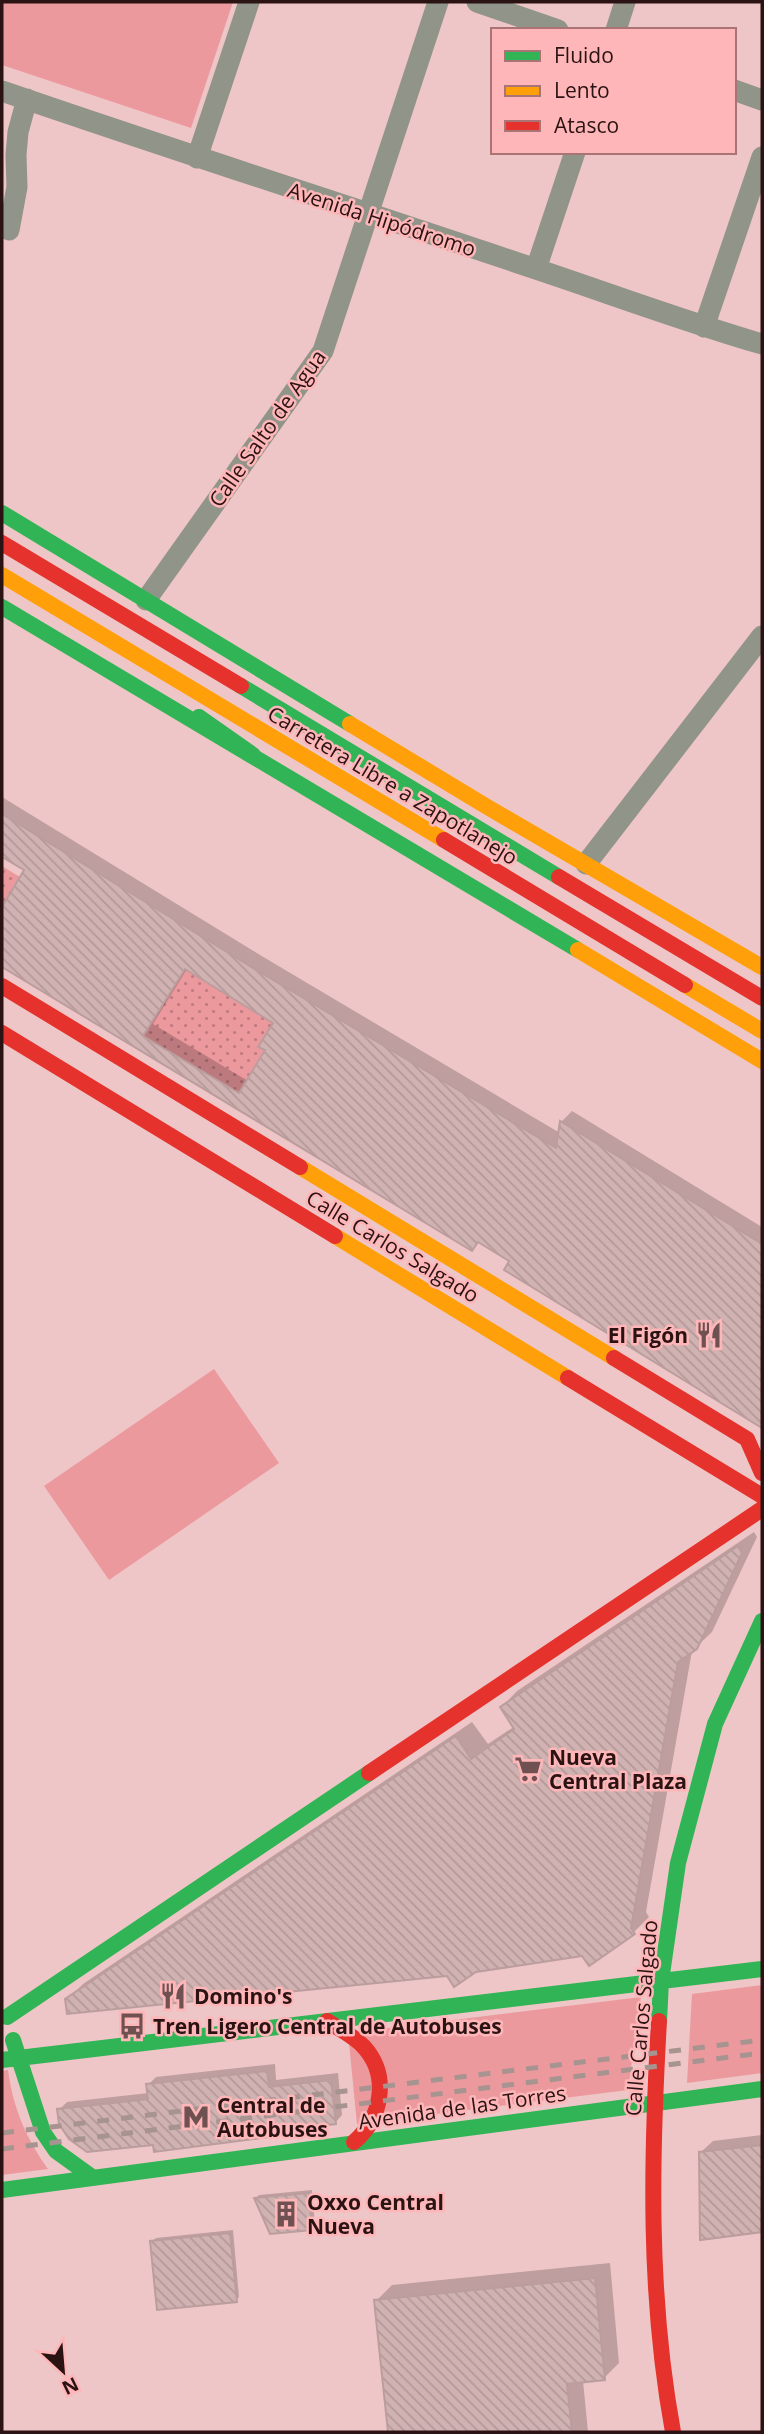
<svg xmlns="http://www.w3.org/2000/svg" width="764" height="2434" font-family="'Open Sans',sans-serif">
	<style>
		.green { fill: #ec999e }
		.garden { fill: url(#garden-dots) }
		.shadow { fill: #0003; fill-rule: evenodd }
		.building { fill: url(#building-back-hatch); stroke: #bc9d9e; stroke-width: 2; fill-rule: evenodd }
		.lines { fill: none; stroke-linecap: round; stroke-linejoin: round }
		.street { stroke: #919488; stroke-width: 21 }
		.fast { stroke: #30b455; stroke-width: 16 }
		.slow { stroke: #ff9f0a; stroke-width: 16 }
		.jam { stroke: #e5322d; stroke-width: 16 }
		.rail { stroke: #a79390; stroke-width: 5; stroke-dasharray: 12 12; stroke-linecap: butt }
		.labels { text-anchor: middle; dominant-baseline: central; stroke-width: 5; stroke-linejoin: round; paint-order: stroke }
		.street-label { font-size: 21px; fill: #2b1213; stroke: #feb6b8 }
		.poi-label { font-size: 21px; font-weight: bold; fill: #2b1213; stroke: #feb6b8; text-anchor: start }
	</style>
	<defs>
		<pattern id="garden-dots" width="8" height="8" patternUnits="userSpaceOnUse" patternTransform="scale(1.75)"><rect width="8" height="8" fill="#ec999e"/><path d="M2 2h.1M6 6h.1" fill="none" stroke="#bf7b80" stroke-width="1.8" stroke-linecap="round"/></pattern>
		<pattern id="building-back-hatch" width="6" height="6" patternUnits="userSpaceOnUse" patternTransform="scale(1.75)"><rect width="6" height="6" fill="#d1b2b2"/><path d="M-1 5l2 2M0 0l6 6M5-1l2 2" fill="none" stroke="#b49898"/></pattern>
	</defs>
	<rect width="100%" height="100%" fill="#eec6c7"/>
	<path class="green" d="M2,2H233L191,128L2,65Z
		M214,1369L279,1463L109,1580L44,1486Z
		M762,1985V2073L687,2083L692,1994Z
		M641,1997L628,2090L357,2124L348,2033Z
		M8,2070C13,2108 26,2138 48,2169L2,2175V2071Z"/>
	<path class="garden" d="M2,866L20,877L2,907Z
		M185,969L248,1008L275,1020L259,1046L264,1050L239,1093L143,1036Z"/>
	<path class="shadow" d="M2,797L260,955L560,1133L561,1122L572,1111L762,1227V1426L506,1269L512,1261L480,1241L472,1249L2,964V910L27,870L2,855ZM187,969L275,1022L267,1049L248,1081L153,1024Z
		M754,1532L757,1537L712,1632L692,1651L646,1912L649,1917L634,1932L589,1964L582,1955L448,1974L67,2000L83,1984L472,1722L488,1744L515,1726L502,1707L517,1691Z
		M275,2064L276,2080L338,2073L342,2115L335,2123L282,2129L277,2134L154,2143L59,2110L67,2102L149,2093L148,2085L156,2077Z
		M762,2135V2230L702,2238L701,2152L713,2141Z
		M312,2190L315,2225L312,2228L256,2198L259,2195Z
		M233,2230L239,2297L236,2300L152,2242L156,2238Z
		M610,2263L619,2363L604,2378L583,2381L588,2432H389L376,2301L392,2285Z"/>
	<path class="building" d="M2,814L248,965L556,1148L560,1121L762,1244V1428L504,1270L509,1261L478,1242L472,1251L2,967V907L24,870L2,857ZM185,969L273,1023L258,1047L265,1050L239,1093L143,1036Z
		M738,1546L742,1553L697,1649L678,1662L631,1928L635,1934L589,1966L582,1956L476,1972L454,1987L447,1976L67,2014L65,1999L456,1736L471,1759L514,1729L500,1707Z
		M267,2071L269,2087L331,2080L336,2124L277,2131V2136L154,2152L153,2145L87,2152L69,2139L59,2124L57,2109L148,2099L146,2084Z
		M762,2145V2232L700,2240L699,2152Z
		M309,2193L312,2230L270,2234L254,2198Z
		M230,2233L237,2302L157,2310L150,2241Z
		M595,2278L605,2380L567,2384L572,2432H388L374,2300Z"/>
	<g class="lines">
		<path class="street" d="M477,2L558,30
			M616,30L625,2
			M734,90L762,100
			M2,91C179,152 358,209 536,269C611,294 686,322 762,344
			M197,158L249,2
			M9,230L17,187L16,155L18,132L27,99
			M536,269L575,152
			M704,327L762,157
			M146,600L323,351L438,2
			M586,864L762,636"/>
		<path class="fast" d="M2,513L350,724
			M2,607L578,950
			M241,686L559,877
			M199,717L253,755
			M7,2017L369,1773
			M659,2021L661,1981L678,1863L715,1724L762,1621
			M13,2040L43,2132L56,2151L92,2177
			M2,2060L762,1969
			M2,2190L762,2089"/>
		<path class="slow" d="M2,575L444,840
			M350,724L484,805L762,967
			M578,950L762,1061
			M685,985L762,1031
			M300,1167L614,1358
			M335,1236L568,1378"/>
		<path class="jam" d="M2,543L241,686
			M444,840L685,985
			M559,877L762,998
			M2,986L300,1167
			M2,1033L335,1236
			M614,1358L747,1439L762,1473
			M568,1378L762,1496
			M369,1773L762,1509
			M327,2021C339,2029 354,2036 364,2047C390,2076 382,2118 354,2142
			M659,2021C651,2159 648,2296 673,2432"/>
		<path class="rail" d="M2,2133L762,2040
			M2,2149L762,2053"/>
	</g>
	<defs>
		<g id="restaurant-bare" transform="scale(2.1)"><path d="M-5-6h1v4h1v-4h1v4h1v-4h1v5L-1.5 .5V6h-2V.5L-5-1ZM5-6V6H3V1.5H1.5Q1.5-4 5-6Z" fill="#6f5152" stroke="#feb6b8" stroke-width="2.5" paint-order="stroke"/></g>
		<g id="supermarket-bare" transform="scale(2.1)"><path d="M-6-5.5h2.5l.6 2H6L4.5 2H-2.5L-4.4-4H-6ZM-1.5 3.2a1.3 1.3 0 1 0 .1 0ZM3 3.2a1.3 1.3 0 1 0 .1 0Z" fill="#6f5152" stroke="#feb6b8" stroke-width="2.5" paint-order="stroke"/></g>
		<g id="bus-bare" transform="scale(2.1)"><path d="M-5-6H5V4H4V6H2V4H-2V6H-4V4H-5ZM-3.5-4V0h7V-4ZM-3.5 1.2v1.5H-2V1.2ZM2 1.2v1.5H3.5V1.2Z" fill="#6f5152" stroke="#feb6b8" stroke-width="2.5" paint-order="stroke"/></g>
		<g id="metro-bare" transform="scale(2.1)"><path d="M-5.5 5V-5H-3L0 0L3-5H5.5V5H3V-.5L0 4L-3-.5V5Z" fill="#6f5152" stroke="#feb6b8" stroke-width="2.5" paint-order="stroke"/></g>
		<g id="building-bare" transform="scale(2.1)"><path d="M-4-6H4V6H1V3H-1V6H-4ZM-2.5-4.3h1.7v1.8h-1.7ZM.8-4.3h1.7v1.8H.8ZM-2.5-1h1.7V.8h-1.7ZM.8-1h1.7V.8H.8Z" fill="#6f5152" stroke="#feb6b8" stroke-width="2.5" paint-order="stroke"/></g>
	</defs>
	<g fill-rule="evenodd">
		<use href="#restaurant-bare" x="709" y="1335"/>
		<use href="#supermarket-bare" x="528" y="1769"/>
		<use href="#restaurant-bare" x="173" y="1996"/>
		<use href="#bus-bare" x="132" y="2026"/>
		<use href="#metro-bare" x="196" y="2117"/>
		<use href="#building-bare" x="286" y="2214"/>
	</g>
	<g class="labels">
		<g class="street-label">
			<text transform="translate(382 219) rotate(18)">Avenida Hipódromo</text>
			<text transform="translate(267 428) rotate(-55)">Calle Salto de Agua</text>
			<text transform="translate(393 785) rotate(31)">Carretera Libre a Zapotlanejo</text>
			<text transform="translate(393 1246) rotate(31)">Calle Carlos Salgado</text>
			<text transform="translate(641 2018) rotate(-85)">Calle Carlos Salgado</text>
			<text transform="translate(462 2107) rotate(-8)">Avenida de las Torres</text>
		</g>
		<g class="poi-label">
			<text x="688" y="1335" text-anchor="end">El Figón</text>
			<text x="549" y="1757">Nueva<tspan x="549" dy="24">Central Plaza</tspan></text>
			<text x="194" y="1996">Domino's</text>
			<text x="153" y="2026">Tren Ligero Central de Autobuses</text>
			<text x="217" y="2105">Central de<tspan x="217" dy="24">Autobuses</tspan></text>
			<text x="307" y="2202">Oxxo Central<tspan x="307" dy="24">Nueva</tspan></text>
		</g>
	</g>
	<rect width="764" height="2434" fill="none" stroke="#2b1213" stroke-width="7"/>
	<rect x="491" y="28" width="245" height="126" fill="#feb6b8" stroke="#aa7476" stroke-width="2"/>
	<rect x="505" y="51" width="35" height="10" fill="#30b455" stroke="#aa7476" stroke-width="2"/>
	<text x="554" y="63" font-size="21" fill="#2b1213">Fluido</text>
	<rect x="505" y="86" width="35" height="10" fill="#ff9f0a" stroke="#aa7476" stroke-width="2"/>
	<text x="554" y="98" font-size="21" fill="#2b1213">Lento</text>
	<rect x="505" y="121" width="35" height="10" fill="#e5322d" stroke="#aa7476" stroke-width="2"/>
	<text x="554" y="133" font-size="21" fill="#2b1213">Atasco</text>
	<g transform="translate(63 2371) rotate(154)" stroke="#feb6b8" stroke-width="5" paint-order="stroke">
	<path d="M0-5L12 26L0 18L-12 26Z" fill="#2b1213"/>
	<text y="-10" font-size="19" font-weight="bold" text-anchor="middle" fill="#2b1213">N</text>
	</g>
</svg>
